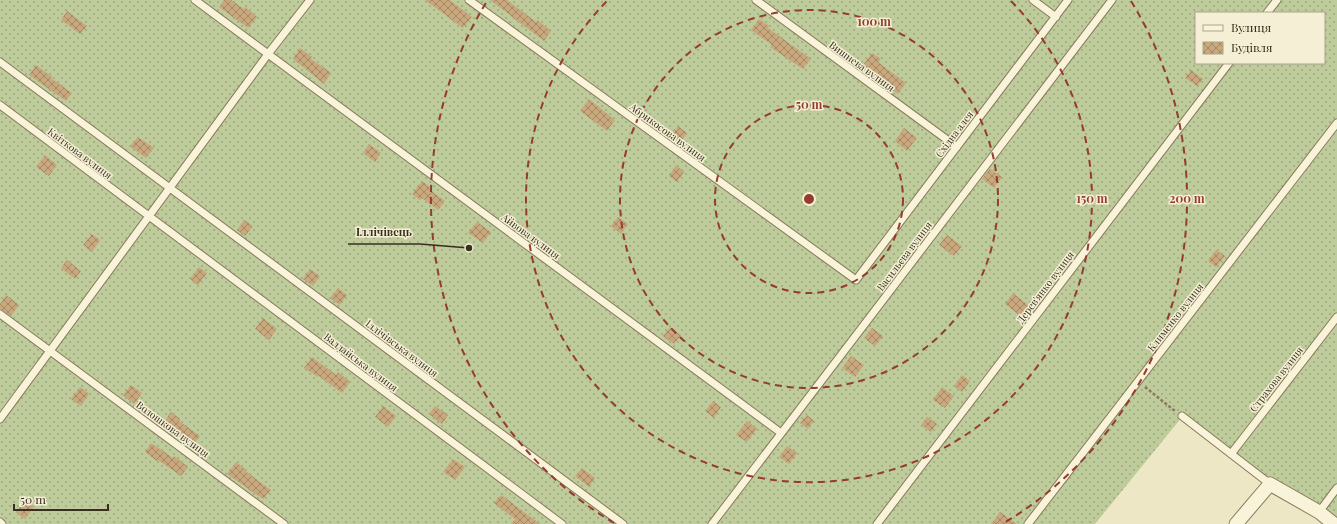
<svg xmlns="http://www.w3.org/2000/svg" width="1337" height="524" font-family="'Playfair Display',serif">
	<style>
		.garden { fill: url(#garden-dots); fill-rule: evenodd }
		.building { fill: url(#building-cross-hatch) }
		.lines { fill: none; stroke-linecap: round; stroke-linejoin: round }
		.lane-casing { stroke: #887a5c; stroke-width: 9 }
		.street-casing { stroke: #887a5c; stroke-width: 15 }
		.path { stroke: #887a5c; stroke-width: 2.5; stroke-dasharray: 3 2; stroke-linecap: butt }
		.lane { stroke: #f8f3d9; stroke-width: 7 }
		.street { stroke: #f8f3d9; stroke-width: 13 }
		.ring { fill: none; stroke: #953c2e; stroke-width: 2; stroke-dasharray: 7 5 }
		.labels { text-anchor: middle; dominant-baseline: central; stroke-width: 3; stroke-linejoin: round; paint-order: stroke }
		.street-label { font-size: 10px; fill: #382f1f; stroke: #f5f0d5 }
		.centre { fill: #953c2e; stroke: #f5f0d5; stroke-width: 2 }
		.ring-label { font-size: 12px; text-anchor: middle; font-weight: bold; fill: #953c2e; stroke: #f5f0d5; stroke-width: 3; stroke-linejoin: round; paint-order: stroke }
		.leader { fill: none; stroke: #382f1f; stroke-width: 1.5 }
		.callout-dot { fill: #382f1f; stroke: #f5f0d5; stroke-width: 1.5 }
		.callout-label { font-size: 11px; text-anchor: middle; font-weight: bold; fill: #382f1f; stroke: #f5f0d5; stroke-width: 3; stroke-linejoin: round; paint-order: stroke }
	</style>
	<defs>
		<pattern id="garden-dots" width="8" height="8" patternUnits="userSpaceOnUse"><rect width="8" height="8" fill="#becb9a"/><path d="M2 2h.1M6 6h.1" fill="none" stroke="#9ba57d" stroke-width="1.8" stroke-linecap="round"/></pattern>
		<pattern id="building-cross-hatch" width="8" height="8" patternUnits="userSpaceOnUse"><rect width="8" height="8" fill="#caa87d"/><path d="M0 0l8 8M0 8l8-8" fill="none" stroke="#a58966"/></pattern>
	</defs>
	<rect width="100%" height="100%" fill="#ede7c6"/>
	<path class="garden" d="M0,0H1337V524L1270,484L1182,417L1095,524H0ZM1196,13H1324V63H1196Z"/>
	<path class="building" d="M224,0H231L244,9L245,7L257,17L248,28L219,7Z
		M425,0H450L472,17L463,28Z
		M490,0H507L536,22L537,20L551,31L544,41Z
		M67,11L87,26L80,34L61,20Z
		M759,19L769,26L768,28L811,59L803,69L770,47L772,45L751,30Z
		M300,48L312,57L311,59L331,73L324,84L293,59Z
		M872,53L881,59L878,62L906,83L898,94L883,84L885,82L863,65Z
		M36,65L52,77L51,78L72,93L66,101L29,75Z
		M1191,70L1203,79L1197,86L1185,78Z
		M589,99L615,120L607,131L580,111Z
		M678,126L687,133L681,142L672,135Z
		M904,128L917,138L907,151L895,141Z
		M138,137L154,148L146,158L130,146Z
		M369,144L381,153L375,162L363,153Z
		M45,155L57,165L49,176L36,167Z
		M676,165L684,172L677,182L669,176Z
		M990,169L1002,177L994,188L982,179Z
		M422,181L430,187L429,189L445,201L438,210L422,198L420,200L412,194Z
		M618,217L628,224L621,234L611,226Z
		M244,220L253,226L245,236L237,230Z
		M477,222L491,232L483,243L468,233Z
		M92,234L100,240L92,252L83,245Z
		M947,235L962,246L954,256L939,245Z
		M1216,250L1225,256L1216,267L1208,261Z
		M67,260L81,271L75,279L61,268Z
		M199,267L207,273L198,285L190,279Z
		M310,269L320,276L313,286L303,279Z
		M338,288L347,295L340,305L330,298Z
		M1013,293L1032,308L1024,319L1005,304Z
		M6,295L19,305L11,316L0,309V304Z
		M263,318L277,329L269,340L255,329Z
		M670,327L681,335L674,344L663,336Z
		M872,328L883,336L875,346L864,338Z
		M851,356L864,365L855,377L842,368Z
		M312,357L336,375L338,372L350,382L342,393L319,376L318,377L304,368Z
		M962,375L970,381L962,392L954,386Z
		M131,385L142,393L134,404L123,395Z
		M80,387L89,394L81,406L71,399Z
		M942,387L954,396L945,408L933,400Z
		M713,401L721,407L714,418L705,411Z
		M383,406L396,416L388,427L375,417Z
		M435,406L448,415L442,424L429,414Z
		M171,412L180,419L179,421L200,436L193,445L164,422Z
		M807,415L814,421L808,429L800,423Z
		M927,417L937,424L931,432L921,425Z
		M747,421L757,429L747,442L736,435Z
		M151,443L173,458L174,456L188,467L181,476L158,460L157,461L145,452Z
		M787,446L797,453L789,464L779,457Z
		M453,459L465,467L455,480L443,472Z
		M236,462L245,469L244,470L271,490L263,499L227,474Z
		M582,468L595,478L589,487L575,476Z
		M501,495L512,503L540,524H511L515,519L494,503Z
		M25,500L34,507L25,519L16,512Z
		M1000,512L1017,524H991Z"/>
	<g class="lines">
		<g class="lane-casing">
			<path id="lane" d="M195,0L781,433
				M469,0L856,280L1068,0
				M756,0L957,147
				M1033,0L1056,17
				M1267,13L1277,0
				M0,62L623,524
				M0,105L562,524
				M0,314L284,524
				M1182,416L1270,484
				M0,419L268,54L310,0
				M1231,454L1337,317
				M1319,512L1337,488
				M0,522L2,524
				M712,524L1112,0
				M877,524L1229,63
				M1028,524L1337,123"/>
		</g>
		<g class="street-casing">
			<path id="street" d="M1236,524L1270,484L1319,512L1334,524"/>
		</g>
		<path class="path" d="M1145,387L1175,411"/>
		<use href="#lane" class="lane"/>
		<use href="#street" class="street"/>
	</g>
	<g class="ring">
		<circle cx="809" cy="199" r="94"/>
		<circle cx="809" cy="199" r="189"/>
		<path d="M1011 1A283 283 0 1 1 607 1"/>
		<path d="M614 523A378 378 0 0 1 487 1M1131 1A378 378 0 0 1 1004 523"/>
	</g>
	<g class="labels">
		<g class="street-label">
			<text transform="translate(862 66) rotate(36)">Вишнева вулиця</text>
			<text transform="translate(668 132) rotate(36)">Абрикосова вулиця</text>
			<text transform="translate(954 134) rotate(-53)">Східна алея</text>
			<text transform="translate(80 153) rotate(37)">Квіткова вулиця</text>
			<text transform="translate(531 236) rotate(36)">Айвова вулиця</text>
			<text transform="translate(904 256) rotate(-53)">Васильєва вулиця</text>
			<text transform="translate(1045 287) rotate(-53)">Дерев'янко вулиця</text>
			<text transform="translate(1175 317) rotate(-52)">Клименко вулиця</text>
			<text transform="translate(402 348) rotate(37)">Іллічівська вулиця</text>
			<text transform="translate(361 362) rotate(37)">Валдайська вулиця</text>
			<text transform="translate(1276 379) rotate(-52)">Страхова вулиця</text>
			<text transform="translate(173 429) rotate(36)">Волошкова вулиця</text>
		</g>
	</g>
	<circle cx="809" cy="199" r="6" class="centre"/>
	<g class="ring-label">
		<text x="874" y="26">100 m</text>
		<text x="809" y="109">50 m</text>
		<text x="1092" y="203">150 m</text>
		<text x="1187" y="203">200 m</text>
	</g>
	<path class="leader" d="M469 248L420 244H348"/>
	<circle class="callout-dot" cx="469" cy="248" r="4"/>
	<g class="callout-label">
		<text x="384" y="236">Іллічівець</text>
	</g>
	<rect x="1195" y="12" width="130" height="52" fill="#f5f0d5" stroke="#a9a38c"/>
	<rect x="1203" y="25" width="20" height="6" fill="#f8f3d9" stroke="#a9a38c"/>
	<text x="1231" y="32" font-size="12" fill="#382f1f">Вулиця</text>
	<rect x="1203" y="42" width="20" height="12" fill="url(#building-cross-hatch)" stroke="#a9a38c"/>
	<text x="1231" y="52" font-size="12" fill="#382f1f">Будівля</text>
	<path d="M14 504v6h94v-6" fill="none" stroke="#382f1f" stroke-width="2"/>
	<text x="20" y="504" font-size="12" fill="#382f1f" stroke="#f5f0d5" stroke-width="3" paint-order="stroke">50 m</text>
</svg>
